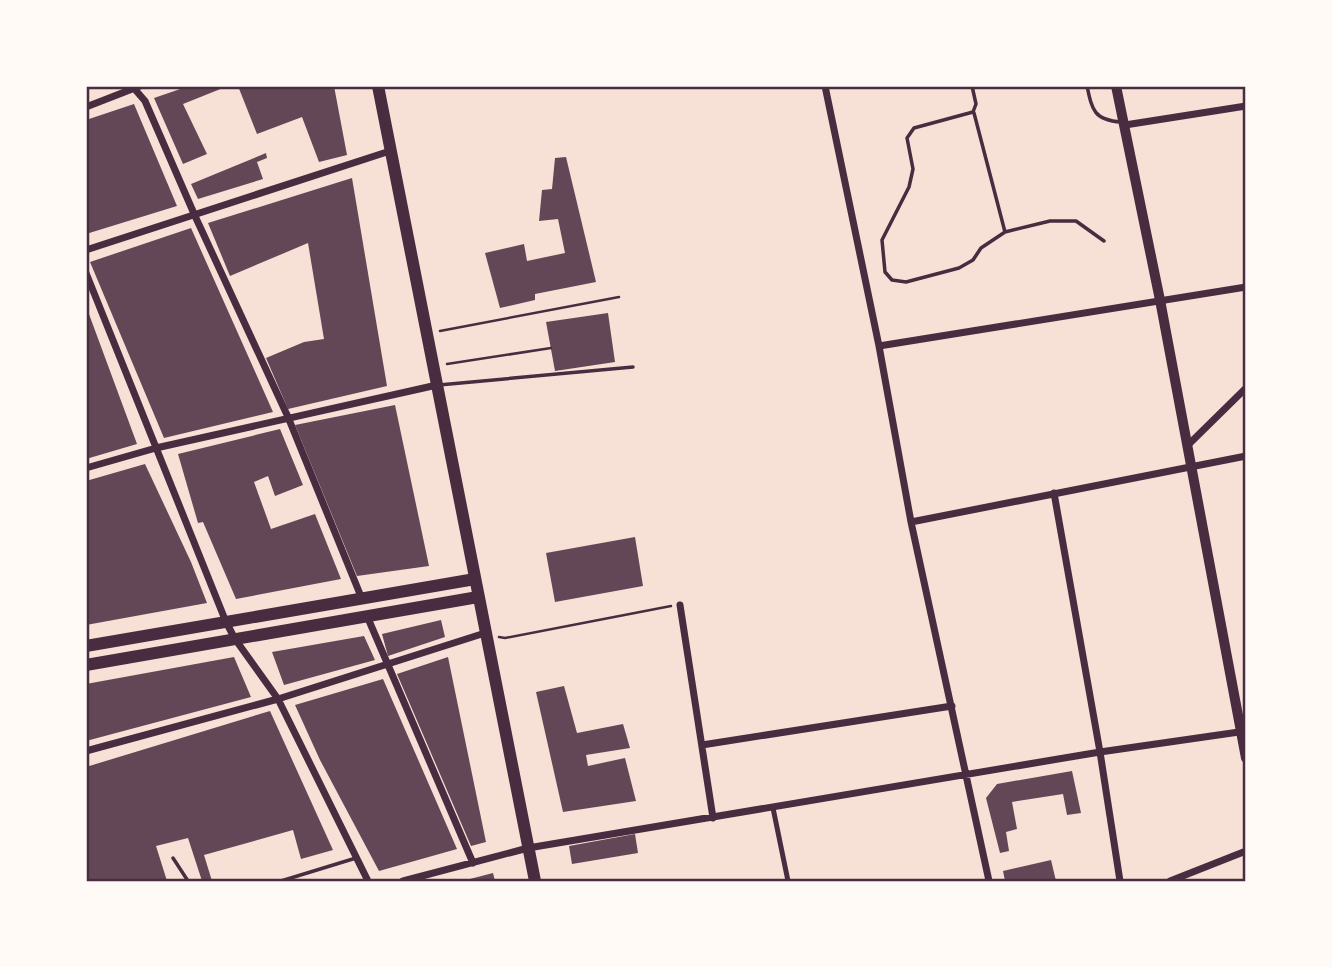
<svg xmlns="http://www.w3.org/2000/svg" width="1332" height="967" font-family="'Noto Sans',sans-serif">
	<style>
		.building { fill: #644757 }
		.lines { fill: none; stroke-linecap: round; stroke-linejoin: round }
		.path { stroke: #4a2c40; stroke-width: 2.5 }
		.service { stroke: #4a2c40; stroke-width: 3.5 }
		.pedestrian { stroke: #4a2c40; stroke-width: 5 }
		.minor { stroke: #4a2c40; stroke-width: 7 }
		.tertiary { stroke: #4a2c40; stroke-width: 10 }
		.primary { stroke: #4a2c40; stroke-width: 12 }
		.neatline { fill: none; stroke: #4a2c40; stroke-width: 2.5 }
	</style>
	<rect width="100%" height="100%" fill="#f7e1d7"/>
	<path class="building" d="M189,86H228L183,104L207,154L183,164L154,98Z
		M238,86H334L347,155L319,162L302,117L257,134Z
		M134,104L177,206L86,234V120Z
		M266,153L267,158L257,162L263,179L198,199L191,184Z
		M566,157L596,282L535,294V300L500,308L485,253L524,244L527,261L565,253L558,219L539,221L542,190L552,189L555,158Z
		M352,178L387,386L288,409L266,358L304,342L324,339L308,243L230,276L208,223Z
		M191,228L273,412L164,438L90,262Z
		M86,306L137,444L86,459Z
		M608,313L615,362L555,371L546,322Z
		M395,405L429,566L357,576L295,425Z
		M280,429L303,485L275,496L268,476L254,482L271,529L315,514L341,579L236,599L203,522L198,523L178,454Z
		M145,464L191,562L207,603L86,625V481Z
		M635,537L643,586L555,602L546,553Z
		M441,620L445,637L388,656L382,634Z
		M364,636L375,660L284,685L272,652Z
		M234,657L251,697L86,741V684Z
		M448,657L486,842L471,846L397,674Z
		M383,679L457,849L379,871L320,760L295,705Z
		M564,686L577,733L623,724L630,748L586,755L588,766L625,758L636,801L563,812L536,692Z
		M270,711L333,850L301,859L293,830L204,855L212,881H202L188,838L156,846L167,881H86V767Z
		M1072,771L1081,813L1067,815L1063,794L1012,802L1017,829L1006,832L1009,851L1000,853L986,798L997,784Z
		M635,834L638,853L572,864L569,846Z
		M1051,860L1056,881H1005L1003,871Z
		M493,873L495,881H466V880Z"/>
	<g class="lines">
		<path class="path" d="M440,331L619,297
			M447,364L551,348
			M499,637L505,638L671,606"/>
		<path class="service" d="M972,86L976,104L973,112L914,128L907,138L913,169L909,187L882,240L885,272L892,280L906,282L959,268L973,260L981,248L1005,232L1050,221H1076L1104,241
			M1087,86C1092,110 1094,120 1121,122
			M974,113L1005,232
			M439,385L633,367
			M173,858L188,881
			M281,881L356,858"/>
		<path class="pedestrian" d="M773,808L788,881"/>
		<path class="minor" d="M132,86L145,101L195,216L288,417L362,599
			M825,86L879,346L911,522L989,881
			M86,107L140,86
			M1125,125L1246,106
			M86,250L390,151
			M86,273L226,622L235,639L278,699L368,881
			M879,346L1246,287
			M1187,446L1246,388
			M86,468L156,448L437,385
			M1054,493L1100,752L1120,881
			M911,522L1246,456
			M680,605L713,818
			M367,616L473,863
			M702,745L952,706
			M86,751L278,699L485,633
			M403,881L528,848L1100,752L1246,731
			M1170,881L1246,851"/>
		<path class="tertiary" d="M1116,86L1160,300L1246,758"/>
		<path class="primary" d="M378,86L535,881
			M86,646L475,579
			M86,665L478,597"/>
	</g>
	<rect width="1332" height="967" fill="none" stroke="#fffaf5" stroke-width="175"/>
	<rect x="88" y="88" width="1156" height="792" class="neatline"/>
</svg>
